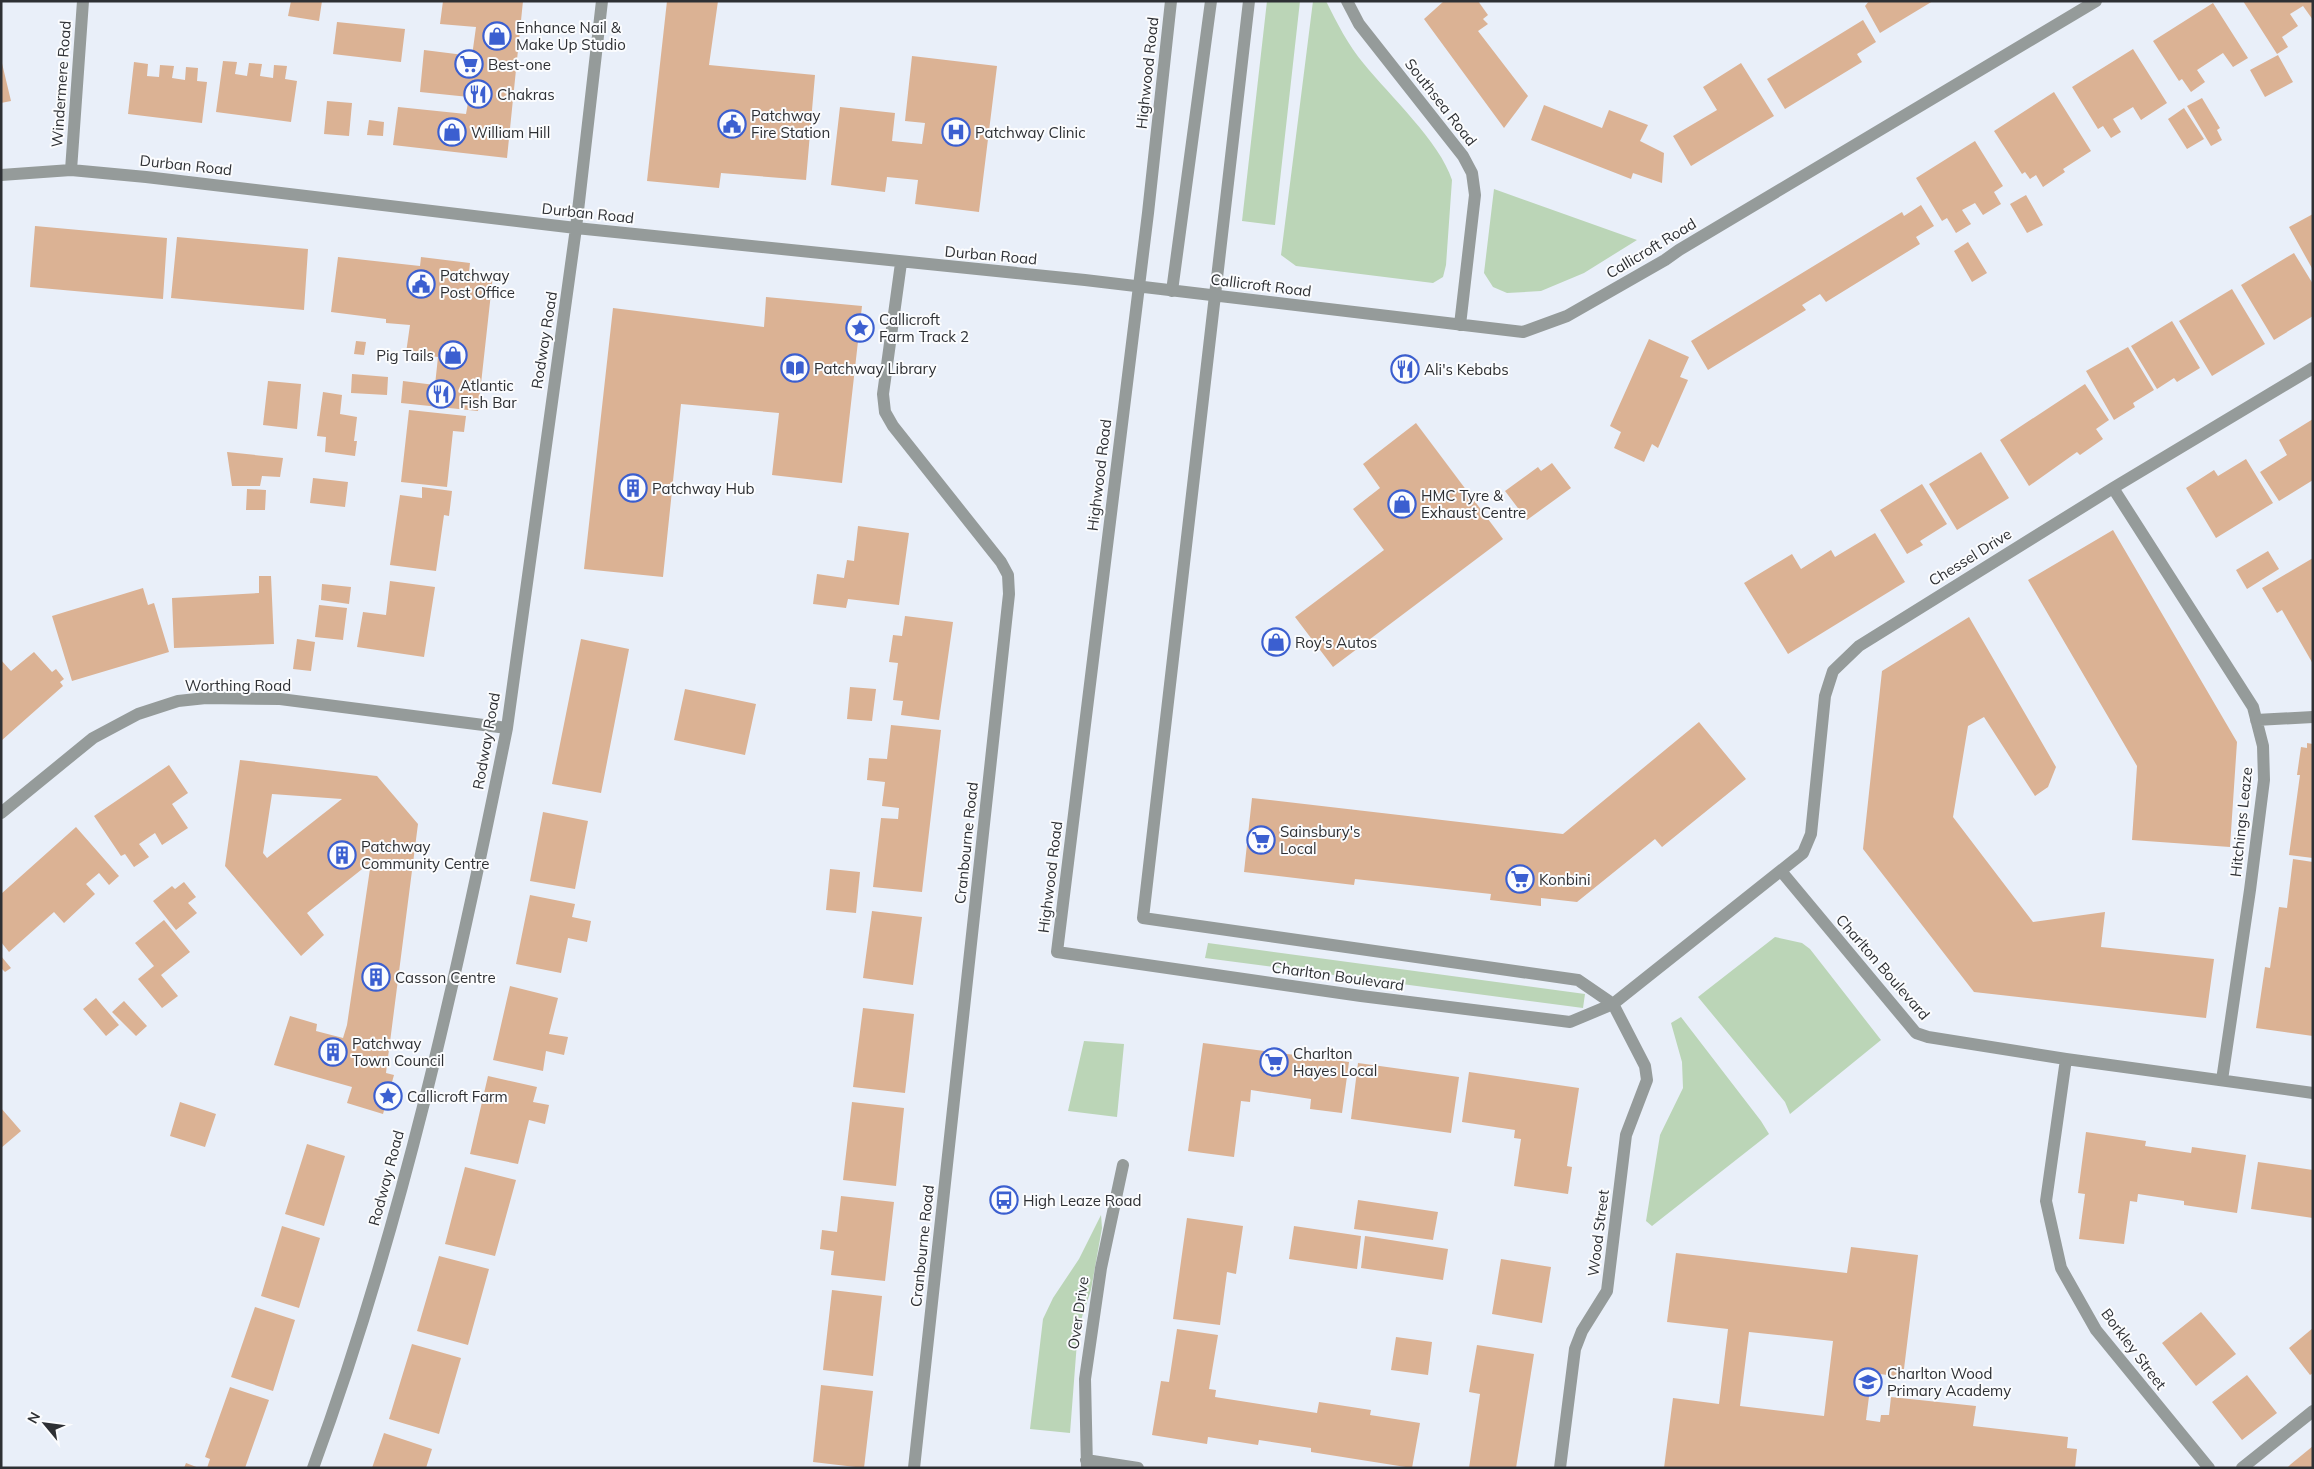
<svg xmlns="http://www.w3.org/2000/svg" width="2314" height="1469" font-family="Mulish,sans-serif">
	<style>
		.green { fill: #bbd5b7 }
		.building { fill: #dbb294; fill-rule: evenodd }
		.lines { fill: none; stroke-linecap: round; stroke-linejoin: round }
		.street { stroke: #959b9a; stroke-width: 12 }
		.labels { text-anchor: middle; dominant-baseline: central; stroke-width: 4; stroke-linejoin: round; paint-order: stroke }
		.poi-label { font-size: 15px; fill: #2e3034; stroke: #fbfcfe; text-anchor: start }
		.street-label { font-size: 15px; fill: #2e3034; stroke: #fbfcfe }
	</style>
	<rect width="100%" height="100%" fill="#e9eff9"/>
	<path class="green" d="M1267,1H1300L1275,225L1242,221Z
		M1313,1H1326C1337,23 1348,45 1364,64C1389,95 1440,142 1452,180L1446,265L1443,277L1433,283L1296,266L1281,255Z
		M1494,189L1637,240L1584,273L1541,291L1507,293L1493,287L1484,273Z
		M1775,937L1802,943L1810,949L1881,1040L1790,1114L1785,1102L1698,997Z
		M1208,943L1585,994L1583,1008L1205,958Z
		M1681,1017L1761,1121L1769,1134L1652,1226L1646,1221L1660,1135L1683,1088L1682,1062L1671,1023Z
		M1084,1041L1124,1044L1117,1117L1068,1111Z
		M1101,1215L1102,1228L1091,1290L1078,1329L1070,1433L1030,1429L1043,1319L1053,1298L1079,1259Z"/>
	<path class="building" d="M291,1H322L319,21L288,16Z
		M443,1H523L507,158L393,145L398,107L466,114L469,97L420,92L424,50L472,56L476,27L440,24Z
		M667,1H718L709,65L815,75L806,180L721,173L719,188L647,181Z
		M1444,1H1478L1488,15L1483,19L1488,24L1478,31L1528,96L1504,128L1424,19Z
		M1869,1H1933L1880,33L1865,6Z
		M2243,1H2313V20L2303,6L2290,14L2298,26L2282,37L2288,47L2277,54Z
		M2213,3L2248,58L2233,67L2223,53L2197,70L2205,82L2191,92L2182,79L2179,81L2153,41Z
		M1863,20L1876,42L1857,54L1862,62L1785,109L1767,79Z
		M337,22L405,29L401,62L333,54Z
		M2133,49L2167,103L2141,120L2133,107L2113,119L2121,132L2111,138L2103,126L2098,129L2072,87Z
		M2278,55L2293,82L2265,97L2250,70Z
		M912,56L997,66L979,212L915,204L918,180L887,177L885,192L831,185L840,107L895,113L892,141L922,144L925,123L905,121Z
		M1,59L11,101L1,103Z
		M223,61L237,62L235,74L247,76L249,63L262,64L260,76L273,78L274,65L287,66L285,79L297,81L291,122L216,112Z
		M134,62L148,64L147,76L159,77L160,65L174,66L172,78L185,80L186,67L198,68L197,81L207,82L202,123L128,114Z
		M1741,63L1774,116L1691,166L1673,136L1717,110L1703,87Z
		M2054,92L2091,151L2063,169L2065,172L2043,187L2036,175L2030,179L2025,172L2022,174L1994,131Z
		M2202,98L2220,128L2217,130L2222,140L2211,146L2187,106Z
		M327,101L352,103L349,136L324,134Z
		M1544,105L1602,128L1609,110L1648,125L1640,141L1664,153L1662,183L1633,173L1631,179L1531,140Z
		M2184,108L2204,139L2187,149L2168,119Z
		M369,120L384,122L383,136L367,135Z
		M1975,141L2003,186L1994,192L2001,204L1983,215L1975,203L1962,210L1971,224L1956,233L1947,218L1942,221L1916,178Z
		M2026,195L2043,225L2027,233L2010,204Z
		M1921,205L1934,226L1916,237L1920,244L1826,302L1820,294L1802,305L1806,310L1708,370L1691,341L1902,212L1904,216Z
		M2313,214V270L2289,227Z
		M35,226L167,238L163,299L30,287Z
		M177,237L308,249L304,310L171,298Z
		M1968,242L1987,273L1972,282L1954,251Z
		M2294,253L2313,284V316L2274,340L2241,285Z
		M338,257L420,266L421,257L470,263L469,272L493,275L478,411L401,403L403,381L435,385L438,357L406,353L410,325L386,323V319L331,312Z
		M2232,289L2265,344L2212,376L2179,321Z
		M766,297L862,306L842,483L772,475L779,413L681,404L663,577L584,569L613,308L764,327Z
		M2172,321L2200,368L2177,382L2174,378L2157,389L2131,346Z
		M1649,339L1689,357L1680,377L1688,380L1658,448L1652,444L1644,462L1614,448L1621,432L1610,426Z
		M356,341L366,342L364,355L354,354Z
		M2128,347L2154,390L2133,403L2135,407L2114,420L2086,371Z
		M1405,354L1418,360L1405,384L1392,377Z
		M352,374L388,377L387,395L351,393Z
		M268,381L301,384L297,429L263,425Z
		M2085,384L2109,420L2096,429L2103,439L2080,455L2077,452L2029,486L2000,440Z
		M323,392L342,395L340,414L357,417L354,441H357L355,456L325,452L326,437L317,436Z
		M409,410L466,416L464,432L453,431L447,487L401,482Z
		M2313,419V480L2279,501L2260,472L2287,455L2279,440Z
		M1416,423L1503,539L1333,667L1295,617L1384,550L1353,509L1380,488L1363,464Z
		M227,452L283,458L280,477L262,476L260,486H232Z
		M1981,452L2009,498L1957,530L1929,484Z
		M2246,459L2273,503L2216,538L2186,488L2214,470L2218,476Z
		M1552,463L1571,488L1527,520L1505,491L1538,467L1541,471Z
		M313,478L348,482L345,507L310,503Z
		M1922,484L1947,524L1920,541L1923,545L1907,554L1880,510Z
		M422,487L452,491L449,516L444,515L436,571L390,565L400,495L422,498Z
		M247,489L266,490L265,510H246Z
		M858,526L909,533L899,605L848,599L846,608L813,604L817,574L844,578L847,560L854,561Z
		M2113,530L2237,742L2230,847L2132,840L2137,766L2028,580Z
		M1875,533L1905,582L1788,654L1744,583L1792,554L1801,569L1831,550L1835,557Z
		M2268,551L2279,569L2247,589L2236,570Z
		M2313,558V664L2282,610L2277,613L2262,588Z
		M259,576H271L274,644L174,648L172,598L259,593Z
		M390,581L435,587L424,657L357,647L363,612L386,615Z
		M322,584L351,587L349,604L321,600Z
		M143,588L148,605L154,603L169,652L72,681L52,616Z
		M319,605L347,608L343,640L315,637Z
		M905,616L953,622L939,720L901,715L903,701L893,700L898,663L889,662L893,635L902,636Z
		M1969,617L2056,767L2048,787L2035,796L1984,717L1968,726L1953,817L2033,922L2105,912L2101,947L2214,959L2206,1018L1974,992L1863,849L1882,671Z
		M297,639L315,642L311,671L293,669Z
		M581,639L629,649L601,793L552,784Z
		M34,652L52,672L56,669L64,679L60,682L63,686L1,741V660L11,671Z
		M850,687L876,689L872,721L847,719Z
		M685,689L756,704L745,755L674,740Z
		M1699,722L1746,779L1662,847L1655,839L1577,902L1541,898V906L1490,900L1491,894L1355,879L1354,885L1244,872L1252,798L1563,834Z
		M891,725L941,730L922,892L873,887L881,818L898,819L899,808L882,806L885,782L867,780L869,758L887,759Z
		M2307,743L2313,744V858L2289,855L2300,775H2297L2301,747L2307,748Z
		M240,760L377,776L418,824L386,1073L394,1075L383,1114L347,1103L352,1087L274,1065L290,1016L317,1024L316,1031L343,1038L347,1025L371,862L307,913L324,935L301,956L225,866ZM272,794L342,799L267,858L263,853Z
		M169,765L188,793L172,804L188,828L162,845L155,833L139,844L149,857L134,867L125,854L121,856L94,816Z
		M543,812L588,821L575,889L530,881Z
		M76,827L119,876L109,885L99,873L86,884L95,894L64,923L54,912L9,952L1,942V894Z
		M2293,859L2313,862V1036L2256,1028L2265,967L2270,968L2279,907L2287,908Z
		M830,869L860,872L856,913L826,910Z
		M184,882L196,897L188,903L197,913L176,930L153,901L172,886L175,889Z
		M530,895L575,904L572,917L591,921L587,942L568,938L561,973L516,964Z
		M872,911L922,917L913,985L863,978Z
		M164,920L190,952L161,975L178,996L162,1008L138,979L154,966L135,943Z
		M1,956L11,968L5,972L1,968Z
		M510,986L558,998L549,1034L568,1037L564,1055L546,1051L543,1071L493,1060Z
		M96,998L119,1025L106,1036L83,1009Z
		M124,1001L147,1026L136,1036L112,1012Z
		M863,1008L914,1014L905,1093L853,1087Z
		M1203,1043L1349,1062L1342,1113L1310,1109L1311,1099L1251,1090L1250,1102L1241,1101L1234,1157L1188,1151Z
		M1358,1063L1459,1077L1451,1133L1351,1119Z
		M1469,1072L1579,1088L1567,1166L1572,1167L1568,1194L1514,1186L1521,1139L1514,1138L1515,1130L1462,1122Z
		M488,1076L537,1087L533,1102L549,1105L545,1124L529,1120L518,1164L470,1154Z
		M180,1102L216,1114L205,1147L170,1136Z
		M852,1102L904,1108L896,1186L843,1180Z
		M1,1108L21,1131L1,1148Z
		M2086,1132L2146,1141L2145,1146L2191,1153L2192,1147L2246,1155L2237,1213L2184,1205V1201L2138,1194L2137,1202L2130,1201L2124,1244L2079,1239L2085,1194L2078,1193Z
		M307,1144L345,1156L324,1226L285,1214Z
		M2258,1162L2313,1170V1218L2251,1209Z
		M465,1167L516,1180L495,1256L445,1244Z
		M841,1196L894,1202L885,1281L831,1275L834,1251L820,1249L822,1230L837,1232Z
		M1358,1200L1438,1212L1433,1240L1354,1229Z
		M1187,1218L1243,1226L1236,1274L1227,1272L1220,1325L1173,1319Z
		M282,1226L320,1238L299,1308L261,1296Z
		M1294,1226L1361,1236L1357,1269L1289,1259Z
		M1365,1236L1448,1249L1443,1280L1361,1268Z
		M1851,1247L1918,1255L1903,1377L1872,1373L1866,1420L1880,1422L1881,1415H1889L1891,1397L1976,1406L1973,1426L2068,1437L2067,1448L2077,1449L2075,1468H1664L1673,1398L1719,1404L1728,1329L1667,1322L1676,1253L1847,1273ZM1749,1332L1833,1341L1824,1416L1740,1406Z
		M439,1256L489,1269L468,1345L417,1331Z
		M1501,1259L1551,1267L1542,1323L1492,1314Z
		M832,1290L882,1296L873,1376L823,1370Z
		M255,1307L295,1320L273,1391L231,1377Z
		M2201,1312L2236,1354L2196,1386L2162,1343Z
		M2313,1328V1373L2310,1375L2289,1348Z
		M1177,1329L1218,1335L1209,1389L1216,1390L1215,1397L1317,1413L1319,1402L1371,1410L1370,1415L1420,1423L1412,1468L1311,1452V1448L1259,1440L1258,1445L1208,1437L1207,1444L1152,1435L1161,1381L1169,1382Z
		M1396,1337L1432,1342L1428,1375L1391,1370Z
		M412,1344L461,1358L439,1434L389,1419Z
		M1477,1345L1534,1354L1516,1468H1469L1480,1394L1469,1392Z
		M2247,1375L2277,1413L2242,1440L2212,1402Z
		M821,1385L873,1391L864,1468L813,1462Z
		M230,1387L269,1400L245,1468H207L210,1459L205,1457Z
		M384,1433L432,1449L426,1468H372Z
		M2313,1446V1468H2287L2291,1464Z
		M186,1463L199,1468H184Z"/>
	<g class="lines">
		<path class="street" d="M1171,1L1148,213L1057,952L1361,996L1570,1022L1613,1004L1803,853L1811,834L1825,696L1833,671L1859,646L2113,488L2313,368
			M1249,1L1143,918L1578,980L1613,1004L1645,1066L1647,1080L1626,1135L1607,1291L1582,1331L1575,1349L1560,1468
			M1347,1L1359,24L1463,156L1472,173L1475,195L1460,325
			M71,170L83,1
			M1,175L71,170L146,177L576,228L1085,280L1523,332L1567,316L1665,260L1679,250L2096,1
			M901,263L883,394L885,412L893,426L1001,562L1008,575L1009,594L914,1468
			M1172,291L1211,1
			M2113,488L2253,707L2263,746L2264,780L2250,890L2222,1080
			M2256,720L2313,717
			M1,813L93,738L138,714L178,701L206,698L280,699L507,728
			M1781,871L1916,1033L1928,1037L2066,1059L2313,1093
			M2066,1059L2046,1201L2061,1268L2096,1330L2209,1468
			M1086,1460L1138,1468
			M313,1468C401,1229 457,977 507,728L576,228L602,1
			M1087,1468L1085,1379L1101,1268L1123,1165
			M2242,1468L2313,1411"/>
	</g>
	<defs>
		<g id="shop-ring" transform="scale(1.4375)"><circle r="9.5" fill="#fbfcfe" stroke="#3b5fd0" stroke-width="1.5"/><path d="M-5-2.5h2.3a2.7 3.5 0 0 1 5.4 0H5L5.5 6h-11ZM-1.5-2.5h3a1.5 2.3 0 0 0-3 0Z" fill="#3b5fd0"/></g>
		<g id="supermarket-ring" transform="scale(1.4375)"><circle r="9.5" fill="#fbfcfe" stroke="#3b5fd0" stroke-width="1.5"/><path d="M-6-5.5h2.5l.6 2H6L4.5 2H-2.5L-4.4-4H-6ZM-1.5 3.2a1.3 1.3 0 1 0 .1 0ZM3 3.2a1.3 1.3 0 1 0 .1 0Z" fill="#3b5fd0"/></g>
		<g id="restaurant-ring" transform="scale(1.4375)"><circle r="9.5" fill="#fbfcfe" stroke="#3b5fd0" stroke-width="1.5"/><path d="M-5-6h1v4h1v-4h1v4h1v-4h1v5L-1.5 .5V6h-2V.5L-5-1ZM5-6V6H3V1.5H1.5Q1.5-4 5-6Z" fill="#3b5fd0"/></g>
		<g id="civic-ring" transform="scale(1.4375)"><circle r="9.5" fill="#fbfcfe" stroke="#3b5fd0" stroke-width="1.5"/><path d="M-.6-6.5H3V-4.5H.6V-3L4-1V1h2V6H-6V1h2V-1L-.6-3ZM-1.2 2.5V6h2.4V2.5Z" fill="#3b5fd0"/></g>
		<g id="hospital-ring" transform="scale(1.4375)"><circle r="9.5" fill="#fbfcfe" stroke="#3b5fd0" stroke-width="1.5"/><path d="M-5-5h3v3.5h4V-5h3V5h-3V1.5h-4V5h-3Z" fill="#3b5fd0"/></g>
		<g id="sight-ring" transform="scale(1.4375)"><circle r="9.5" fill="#fbfcfe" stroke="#3b5fd0" stroke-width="1.5"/><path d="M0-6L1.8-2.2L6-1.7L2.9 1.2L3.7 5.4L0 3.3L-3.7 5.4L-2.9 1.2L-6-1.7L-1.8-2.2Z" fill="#3b5fd0"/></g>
		<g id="library-ring" transform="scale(1.4375)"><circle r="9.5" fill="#fbfcfe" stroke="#3b5fd0" stroke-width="1.5"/><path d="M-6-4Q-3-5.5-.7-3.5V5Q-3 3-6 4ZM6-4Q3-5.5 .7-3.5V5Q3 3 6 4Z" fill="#3b5fd0"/></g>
		<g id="building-ring" transform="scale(1.4375)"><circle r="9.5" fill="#fbfcfe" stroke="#3b5fd0" stroke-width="1.5"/><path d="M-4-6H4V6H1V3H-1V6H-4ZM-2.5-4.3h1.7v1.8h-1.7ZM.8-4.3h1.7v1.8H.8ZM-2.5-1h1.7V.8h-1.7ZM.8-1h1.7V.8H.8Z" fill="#3b5fd0"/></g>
		<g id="bus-ring" transform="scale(1.4375)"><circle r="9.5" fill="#fbfcfe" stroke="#3b5fd0" stroke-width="1.5"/><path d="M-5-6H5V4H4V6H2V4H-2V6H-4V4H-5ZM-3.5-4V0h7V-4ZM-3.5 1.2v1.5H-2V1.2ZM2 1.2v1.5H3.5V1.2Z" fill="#3b5fd0"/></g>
		<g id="school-ring" transform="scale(1.4375)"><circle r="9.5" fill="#fbfcfe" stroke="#3b5fd0" stroke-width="1.5"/><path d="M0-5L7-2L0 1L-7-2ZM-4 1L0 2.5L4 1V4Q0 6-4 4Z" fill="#3b5fd0"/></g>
	</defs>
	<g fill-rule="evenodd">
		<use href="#shop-ring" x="497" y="36"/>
		<use href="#supermarket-ring" x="469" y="64"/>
		<use href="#restaurant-ring" x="478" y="94"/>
		<use href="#civic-ring" x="732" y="124"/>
		<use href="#shop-ring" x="452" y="132"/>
		<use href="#hospital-ring" x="956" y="132"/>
		<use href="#civic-ring" x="421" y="284"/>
		<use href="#sight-ring" x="860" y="328"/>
		<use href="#shop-ring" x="453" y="355"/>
		<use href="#library-ring" x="795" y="368"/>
		<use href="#restaurant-ring" x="1405" y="369"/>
		<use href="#restaurant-ring" x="441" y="394"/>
		<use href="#building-ring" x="633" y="488"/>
		<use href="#shop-ring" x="1402" y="504"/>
		<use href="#shop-ring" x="1276" y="642"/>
		<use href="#supermarket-ring" x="1261" y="840"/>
		<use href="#building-ring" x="342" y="855"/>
		<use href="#supermarket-ring" x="1520" y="879"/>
		<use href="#building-ring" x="376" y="977"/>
		<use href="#building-ring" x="333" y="1052"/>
		<use href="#supermarket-ring" x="1274" y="1062"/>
		<use href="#sight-ring" x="388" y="1096"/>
		<use href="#bus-ring" x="1004" y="1200"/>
		<use href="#school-ring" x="1868" y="1382"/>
	</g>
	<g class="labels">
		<g class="poi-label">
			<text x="516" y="27">Enhance Nail &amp;<tspan x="516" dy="17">Make Up Studio</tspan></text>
			<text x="488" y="64">Best-one</text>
			<text x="497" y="94">Chakras</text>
			<text x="751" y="115">Patchway<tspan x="751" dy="17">Fire Station</tspan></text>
			<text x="471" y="132">William Hill</text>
			<text x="975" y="132">Patchway Clinic</text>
			<text x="440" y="275">Patchway<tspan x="440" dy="17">Post Office</tspan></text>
			<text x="879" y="319">Callicroft<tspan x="879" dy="17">Farm Track 2</tspan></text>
			<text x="434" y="355" text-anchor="end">Pig Tails</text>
			<text x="814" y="368">Patchway Library</text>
			<text x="1424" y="369">Ali's Kebabs</text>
			<text x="460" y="385">Atlantic<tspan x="460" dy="17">Fish Bar</tspan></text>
			<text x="652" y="488">Patchway Hub</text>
			<text x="1421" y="495">HMC Tyre &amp;<tspan x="1421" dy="17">Exhaust Centre</tspan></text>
			<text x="1295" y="642">Roy's Autos</text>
			<text x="1280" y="831">Sainsbury's<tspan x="1280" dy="17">Local</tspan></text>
			<text x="361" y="846">Patchway<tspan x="361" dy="17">Community Centre</tspan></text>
			<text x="1539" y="879">Konbini</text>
			<text x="395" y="977">Casson Centre</text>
			<text x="352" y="1043">Patchway<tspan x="352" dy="17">Town Council</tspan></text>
			<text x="1293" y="1053">Charlton<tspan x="1293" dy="17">Hayes Local</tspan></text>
			<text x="407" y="1096">Callicroft Farm</text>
			<text x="1023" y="1200">High Leaze Road</text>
			<text x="1887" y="1373">Charlton Wood<tspan x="1887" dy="17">Primary Academy</tspan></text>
		</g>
		<g class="street-label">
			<text transform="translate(1147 73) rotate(-84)">Highwood Road</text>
			<text transform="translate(61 84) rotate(-86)">Windermere Road</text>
			<text transform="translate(1441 102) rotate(52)">Southsea Road</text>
			<text transform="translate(186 165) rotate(6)">Durban Road</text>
			<text transform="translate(588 213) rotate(6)">Durban Road</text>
			<text transform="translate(1651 248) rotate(-31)">Callicroft Road</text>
			<text transform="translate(991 255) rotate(5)">Durban Road</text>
			<text transform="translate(1261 285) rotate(7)">Callicroft Road</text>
			<text transform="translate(544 340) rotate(-81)">Rodway Road</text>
			<text transform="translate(1099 475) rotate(-83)">Highwood Road</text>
			<text transform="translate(1970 557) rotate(-32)">Chessel Drive</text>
			<text x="238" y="685">Worthing Road</text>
			<text transform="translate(486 741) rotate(-80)">Rodway Road</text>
			<text transform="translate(2241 822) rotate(-84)">Hitchings Leaze</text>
			<text transform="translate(966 843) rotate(-84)">Cranbourne Road</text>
			<text transform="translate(1050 877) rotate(-83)">Highwood Road</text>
			<text transform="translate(1883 967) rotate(49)">Charlton Boulevard</text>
			<text transform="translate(1338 976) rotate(8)">Charlton Boulevard</text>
			<text transform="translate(386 1178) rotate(-75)">Rodway Road</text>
			<text transform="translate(1598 1233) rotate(-83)">Wood Street</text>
			<text transform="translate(922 1246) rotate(-84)">Cranbourne Road</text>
			<text transform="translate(1078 1313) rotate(-82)">Over Drive</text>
			<text transform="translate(2134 1349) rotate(53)">Borkley Street</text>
		</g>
	</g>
	<rect width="2314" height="1469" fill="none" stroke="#2e3034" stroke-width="5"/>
	<g transform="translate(45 1424) rotate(299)" stroke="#fbfcfe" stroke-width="4" paint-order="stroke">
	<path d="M0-4L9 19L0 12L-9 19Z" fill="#2e3034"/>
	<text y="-8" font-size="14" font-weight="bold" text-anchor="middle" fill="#2e3034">N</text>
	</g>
</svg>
